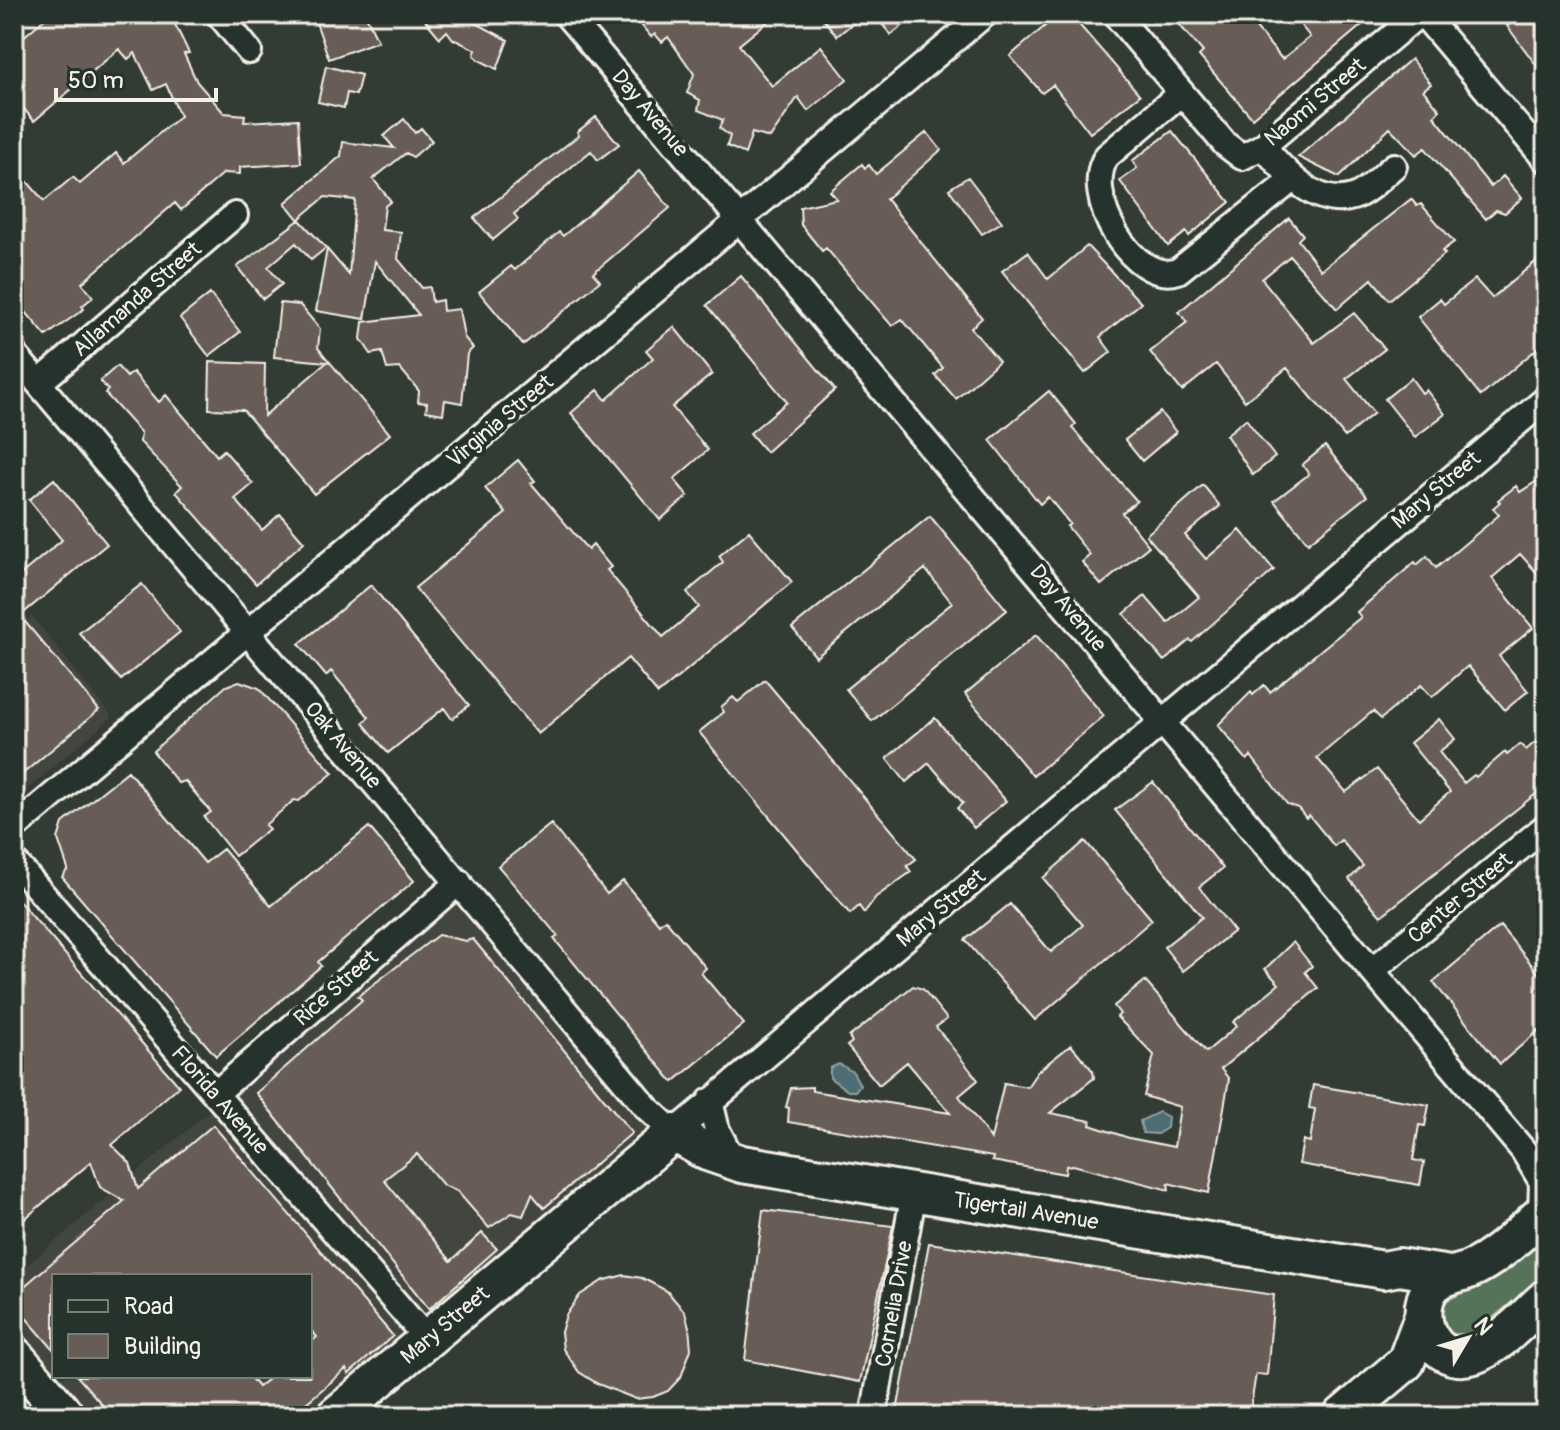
<svg xmlns="http://www.w3.org/2000/svg" width="1560" height="1430" font-family="Pangolin,sans-serif">
	<style>
		.built { fill: #43453f }
		.green { fill: #567259; stroke: #a5b2a0; stroke-width: 2 }
		.water { fill: #4e6c75; stroke: #90a1a3; stroke-width: 2 }
		.building { fill: #685c56; stroke: #f4f1e8; stroke-width: 2 }
		.lines { fill: none; stroke-linecap: round; stroke-linejoin: round }
		.street-casing { stroke: #f4f1e8; stroke-width: 30 }
		.secondary-casing { stroke: #f4f1e8; stroke-width: 42 }
		.street { stroke: #26332d; stroke-width: 24 }
		.secondary { stroke: #26332d; stroke-width: 36 }
		.labels { text-anchor: middle; dominant-baseline: central; stroke-width: 8; stroke-linejoin: round; paint-order: stroke }
		.street-label { font-size: 22px; fill: #f4f1e8; stroke: #26332d }
	</style>
	<rect width="100%" height="100%" fill="#333b35"/>
	<filter id="ink" filterUnits="userSpaceOnUse"><feTurbulence type="fractalNoise" baseFrequency=".0125" numOctaves="2"/><feDisplacementMap in="SourceGraphic" scale="16" xChannelSelector="R" yChannelSelector="G"/><feConvolveMatrix kernelMatrix="1 2 1 2 8 2 1 2 1" color-interpolation-filters="sRGB"/></filter>
	<g filter="url(#ink)">
		<path class="built" d="M32,616L112,717L14,801V631Z
			M458,902L649,1132L315,1416H92L58,1376H310V1276H54V1372L14,1324V1276Z"/>
		<path class="green" d="M1546,1234V1274L1473,1334H1450L1440,1320L1443,1302L1490,1280Z"/>
		<path class="water" d="M839,1064L853,1072L860,1085L855,1091H848L830,1078V1068Z
			M1159,1112L1168,1117L1167,1128L1157,1134L1143,1133L1140,1121Z"/>
		<path class="building" d="M50,14H170L189,53L184,54L197,82L224,113L245,115L244,122L298,119L301,163L240,167V174L224,173L181,210L175,203L82,283L93,297L82,306L84,309L46,336L14,298V166L44,201L73,177L80,184L116,153L124,163L180,116L166,84L153,90L135,53L128,59L119,49L34,121L14,97V45Z
			M313,14H365L378,41L329,59Z
			M420,14H468L465,17L508,40L497,69L479,60L474,55L476,50L453,39L447,31L440,38Z
			M632,14H777L739,45L772,86L821,46L847,79L808,111L798,97L770,138L752,133L745,154L727,146L730,136L719,128L723,120L698,110L700,100L687,93L694,74L668,37L662,42L655,34L651,37Z
			M819,14H864L837,36Z
			M874,14H917L891,35Z
			M1059,14H1070L1140,95L1090,133L1053,85L1042,93L1010,56Z
			M1170,14H1244L1282,59L1310,37L1292,14H1375L1252,118L1199,56L1203,52Z
			M1522,14H1546V78L1507,26Z
			M1411,59L1431,84L1423,90L1440,110L1434,116L1491,187L1503,176L1522,198L1505,213L1496,210L1486,219L1425,148L1416,155L1390,128L1339,177L1298,157Z
			M326,66L361,75L356,95L347,93L344,108L318,102Z
			M596,117L619,144L598,160L591,151L514,214L518,219L493,240L474,218L579,135L577,132Z
			M404,119L415,133L421,128L432,141L413,157L406,153L373,179L391,201L385,206L382,230L401,232L398,259L422,288L430,287L432,302L442,300L443,311L459,309L464,337L473,348L467,354L462,403L445,400L443,414L426,411L427,403L418,402L419,391L400,368L387,369L382,352L371,354L361,339L363,322L419,315L375,261L365,319L316,311L327,249L349,275L355,200L325,197L299,219L326,248L311,260L296,243L268,267L282,284L263,299L237,267L299,220L285,203L341,156L343,142L394,148L384,136Z
			M1172,131L1230,202L1189,236L1186,232L1168,246L1120,181L1137,168L1132,161Z
			M927,132L941,150L886,199L982,318L971,328L999,361L956,399L935,375L943,368L902,319L892,326L826,248L822,251L801,225L800,207L837,199L830,191L862,164L865,168L869,165L876,174Z
			M639,171L670,208L593,273L600,281L523,345L479,292L511,266L515,270L559,232L563,236Z
			M968,177L1002,222L982,234L949,189Z
			M1411,199L1417,206L1421,204L1454,242L1442,251L1445,254L1389,300L1372,279L1337,309L1290,256L1262,279L1314,343L1354,313L1385,349L1346,379L1374,413L1345,437L1287,368L1245,401L1216,364L1182,391L1150,352L1187,322L1179,312L1289,218L1303,235L1298,240L1321,270Z
			M1087,246L1141,303L1100,337L1111,352L1085,373L1002,271L1028,252L1048,279Z
			M1546,253V341L1481,396L1418,317L1440,299L1444,304L1475,279L1492,298Z
			M741,276L835,390L766,452L750,433L787,402L707,305Z
			M210,294L240,332L209,356L180,318Z
			M280,303L300,305L320,329L318,348L390,434L314,494L243,410L209,409L210,362L265,364L264,416L327,362L274,357Z
			M674,327L712,374L672,407L708,450L674,479L688,496L660,520L571,413L598,390L606,400L653,358L646,350Z
			M117,366L127,377L133,372L159,402L166,395L217,456L224,450L253,484L235,499L262,530L280,514L304,542L256,584L176,492L182,486L140,442L141,433L105,393L108,390L100,381Z
			M1411,378L1422,393L1426,390L1445,414L1415,437L1385,399Z
			M1049,391L1076,424L1072,428L1137,501L1122,513L1149,546L1101,585L1082,562L1090,555L1067,526L1070,524L1048,497L1040,504L990,440Z
			M1160,412L1176,432L1142,461L1125,440Z
			M1246,419L1275,457L1253,475L1226,435Z
			M1325,446L1367,496L1308,543L1274,501L1309,474L1302,465Z
			M518,460L535,481L531,483L588,550L593,545L611,567L607,570L663,637L699,607L687,592L723,562L719,556L749,531L792,582L658,694L628,658L538,734L415,588L506,513L485,488Z
			M1546,475V583L1520,554L1492,578L1533,628L1499,656L1528,691L1505,710L1468,666L1432,697L1421,685L1381,719L1373,711L1317,758L1346,792L1377,769L1419,819L1450,792L1410,743L1439,719L1455,739L1439,752L1464,783L1474,775L1476,777L1505,752L1507,755L1520,744L1526,750L1546,733V786L1381,916L1349,879L1363,866L1341,840L1334,846L1309,815L1306,818L1298,808L1287,804L1251,756L1247,760L1218,725L1251,692L1253,695L1264,685L1270,692L1305,663L1361,617L1357,612L1415,562L1417,565L1427,556L1436,568L1499,515L1493,508L1500,502L1498,500L1516,486L1520,492Z
			M54,479L107,544L20,616L99,710L14,781V580L62,540L29,500Z
			M1203,485L1220,506L1185,535L1206,559L1240,530L1274,570L1192,642L1190,640L1164,661L1124,614L1145,596L1168,623L1199,597L1146,535Z
			M930,516L1007,610L872,721L846,689L952,603L925,569L816,657L792,628Z
			M142,584L180,632L121,680L79,633Z
			M371,585L469,705L452,719L444,708L388,753L363,723L369,717L331,671L326,676L299,644Z
			M1036,635L1104,716L1033,776L965,694Z
			M765,680L916,859L907,866L911,872L876,897L864,913L859,906L850,914L699,732L724,712L721,707L733,697L738,702Z
			M239,681L259,688L333,773L299,801L294,800L265,825L269,829L235,856L204,817L211,812L185,781L178,783L153,751L226,686Z
			M935,718L1006,801L974,828L957,808L963,803L929,763L906,782L887,758Z
			M128,771L205,863L223,849L271,906L369,827L414,881L318,962L321,966L216,1056L62,877L68,869L58,839L63,823Z
			M1153,782L1223,868L1199,887L1234,931L1183,971L1164,947L1202,917L1115,810Z
			M551,824L607,894L623,881L659,924L665,919L706,968L701,973L744,1024L673,1082L554,939L558,936L498,866Z
			M1085,841L1152,920L1035,1020L965,940L1010,904L1051,952L1083,925L1043,878Z
			M14,895L179,1086L112,1145L130,1163L138,1189L213,1125L393,1336L349,1374L346,1369L291,1416H112L77,1376H249L258,1387L272,1376H310V1343L317,1337L310,1329V1276H54V1350L14,1304V1295L124,1201L100,1187L91,1162L14,1228Z
			M1500,926L1546,982V1024L1500,1064L1433,982Z
			M438,935L466,941L473,939L632,1133L544,1208L532,1194L523,1216L512,1213L489,1228L457,1191L443,1185L417,1154L384,1180L451,1261L482,1233L497,1249L429,1309L256,1093L362,1000L358,996Z
			M1293,942L1312,966L1305,972L1318,988L1221,1069L1229,1079L1209,1193L1168,1183L1169,1190L1073,1165L1066,1166L1065,1174L992,1161L993,1157L788,1122L789,1108L786,1107L791,1088L812,1087V1091L950,1113L907,1062L879,1085L847,1046L852,1042L849,1037L913,986L923,989L947,1019L936,1027L978,1080L959,1096L991,1139L1004,1083L1027,1087L1038,1071L1071,1045L1093,1071L1094,1078L1050,1113L1091,1121L1090,1125L1129,1138L1174,1147L1180,1107L1144,1096L1154,1055L1117,1017L1120,1014L1114,1006L1145,981L1206,1052L1237,1026L1233,1022L1279,984L1265,969Z
			M1313,1085L1429,1105L1425,1126L1419,1125L1413,1160L1424,1162L1420,1185L1299,1164L1303,1140L1310,1142L1315,1109L1309,1108Z
			M763,1210L893,1226L860,1382L745,1360Z
			M929,1243L1274,1295L1267,1375L1256,1374L1250,1411L1196,1406L1184,1416H896Z
			M624,1275L642,1278L667,1291L685,1312L689,1327L691,1349L681,1377L668,1391L653,1397L636,1399L598,1384L579,1372L563,1349L561,1332L566,1315L580,1295L602,1281Z"/>
		<g class="lines">
			<g class="street-casing">
				<path id="street" d="M219,14L249,51
					M566,14L1523,1150L1542,1182L1541,1214
					M1115,14L1225,144L1242,157L1263,146L1419,14
					M1423,14L1546,160
					M1181,93L1107,156C1080,194 1133,286 1178,271L1293,179
					M1263,146C1283,170 1316,209 1353,197C1368,192 1382,176 1394,166
					M14,354L647,1108L674,1133L1546,399
					M39,383L235,215
					M14,828L985,14
					M14,861L427,1339
					M1373,970L1546,826
					M215,1094L459,882
					M710,1101L717,1130L733,1161
					M873,1416L914,1192"/>
			</g>
			<g class="secondary-casing">
				<path id="secondary" d="M1546,1210C1523,1231 1497,1258 1469,1270C1456,1275 1440,1276 1431,1288C1410,1318 1435,1368 1474,1355C1500,1346 1525,1316 1546,1298
					M14,1355L66,1416
					M335,1416L674,1133L707,1152L742,1164L1384,1270L1399,1267L1450,1275
					M1342,1416L1406,1362L1422,1319"/>
			</g>
			<use href="#street" class="street"/>
			<use href="#secondary" class="secondary"/>
		</g>
	</g>
	<g class="labels">
		<g class="street-label">
			<text transform="translate(1315 102) rotate(-40)">Naomi Street</text>
			<text transform="translate(650 113) rotate(50)">Day Avenue</text>
			<text transform="translate(137 299) rotate(-41)">Allamanda Street</text>
			<text transform="translate(500 421) rotate(-40)">Virginia Street</text>
			<text transform="translate(1436 490) rotate(-40)">Mary Street</text>
			<text transform="translate(1068 608) rotate(50)">Day Avenue</text>
			<text transform="translate(343 745) rotate(50)">Oak Avenue</text>
			<text transform="translate(1460 898) rotate(-40)">Center Street</text>
			<text transform="translate(941 908) rotate(-40)">Mary Street</text>
			<text transform="translate(336 988) rotate(-41)">Rice Street</text>
			<text transform="translate(220 1100) rotate(49)">Florida Avenue</text>
			<text transform="translate(1026 1211) rotate(9)">Tigertail Avenue</text>
			<text transform="translate(894 1304) rotate(-80)">Cornelia Drive</text>
			<text transform="translate(445 1325) rotate(-40)">Mary Street</text>
		</g>
	</g>
	<rect width="1560" height="1430" fill="none" stroke="#26332d" stroke-width="48"/>
	<rect x="24" y="24" width="1512" height="1382" fill="none" stroke="#f4f1e8" stroke-width="3" filter="url(#ink)"/>
	<rect x="52" y="1274" width="260" height="104" fill="#26332d" stroke="#787f78" stroke-width="2"/>
	<rect x="68" y="1300" width="40" height="12" fill="#26332d" stroke="#787f78" stroke-width="2"/>
	<text x="124" y="1314" font-size="24" fill="#f4f1e8">Road</text>
	<rect x="68" y="1334" width="40" height="24" fill="#685c56" stroke="#787f78" stroke-width="2"/>
	<text x="124" y="1354" font-size="24" fill="#f4f1e8">Building</text>
	<g transform="translate(1468 1338) rotate(52)" stroke="#26332d" stroke-width="6" paint-order="stroke">
	<path d="M0-6L14 30L0 20L-14 30Z" fill="#f4f1e8"/>
	<text y="-12" font-size="22" font-weight="bold" text-anchor="middle" fill="#f4f1e8">N</text>
	</g>
	<path d="M56 88v12h160v-12" fill="none" stroke="#f4f1e8" stroke-width="4"/>
	<text x="68" y="88" font-size="24" fill="#f4f1e8" stroke="#26332d" stroke-width="6" paint-order="stroke">50 m</text>
</svg>
